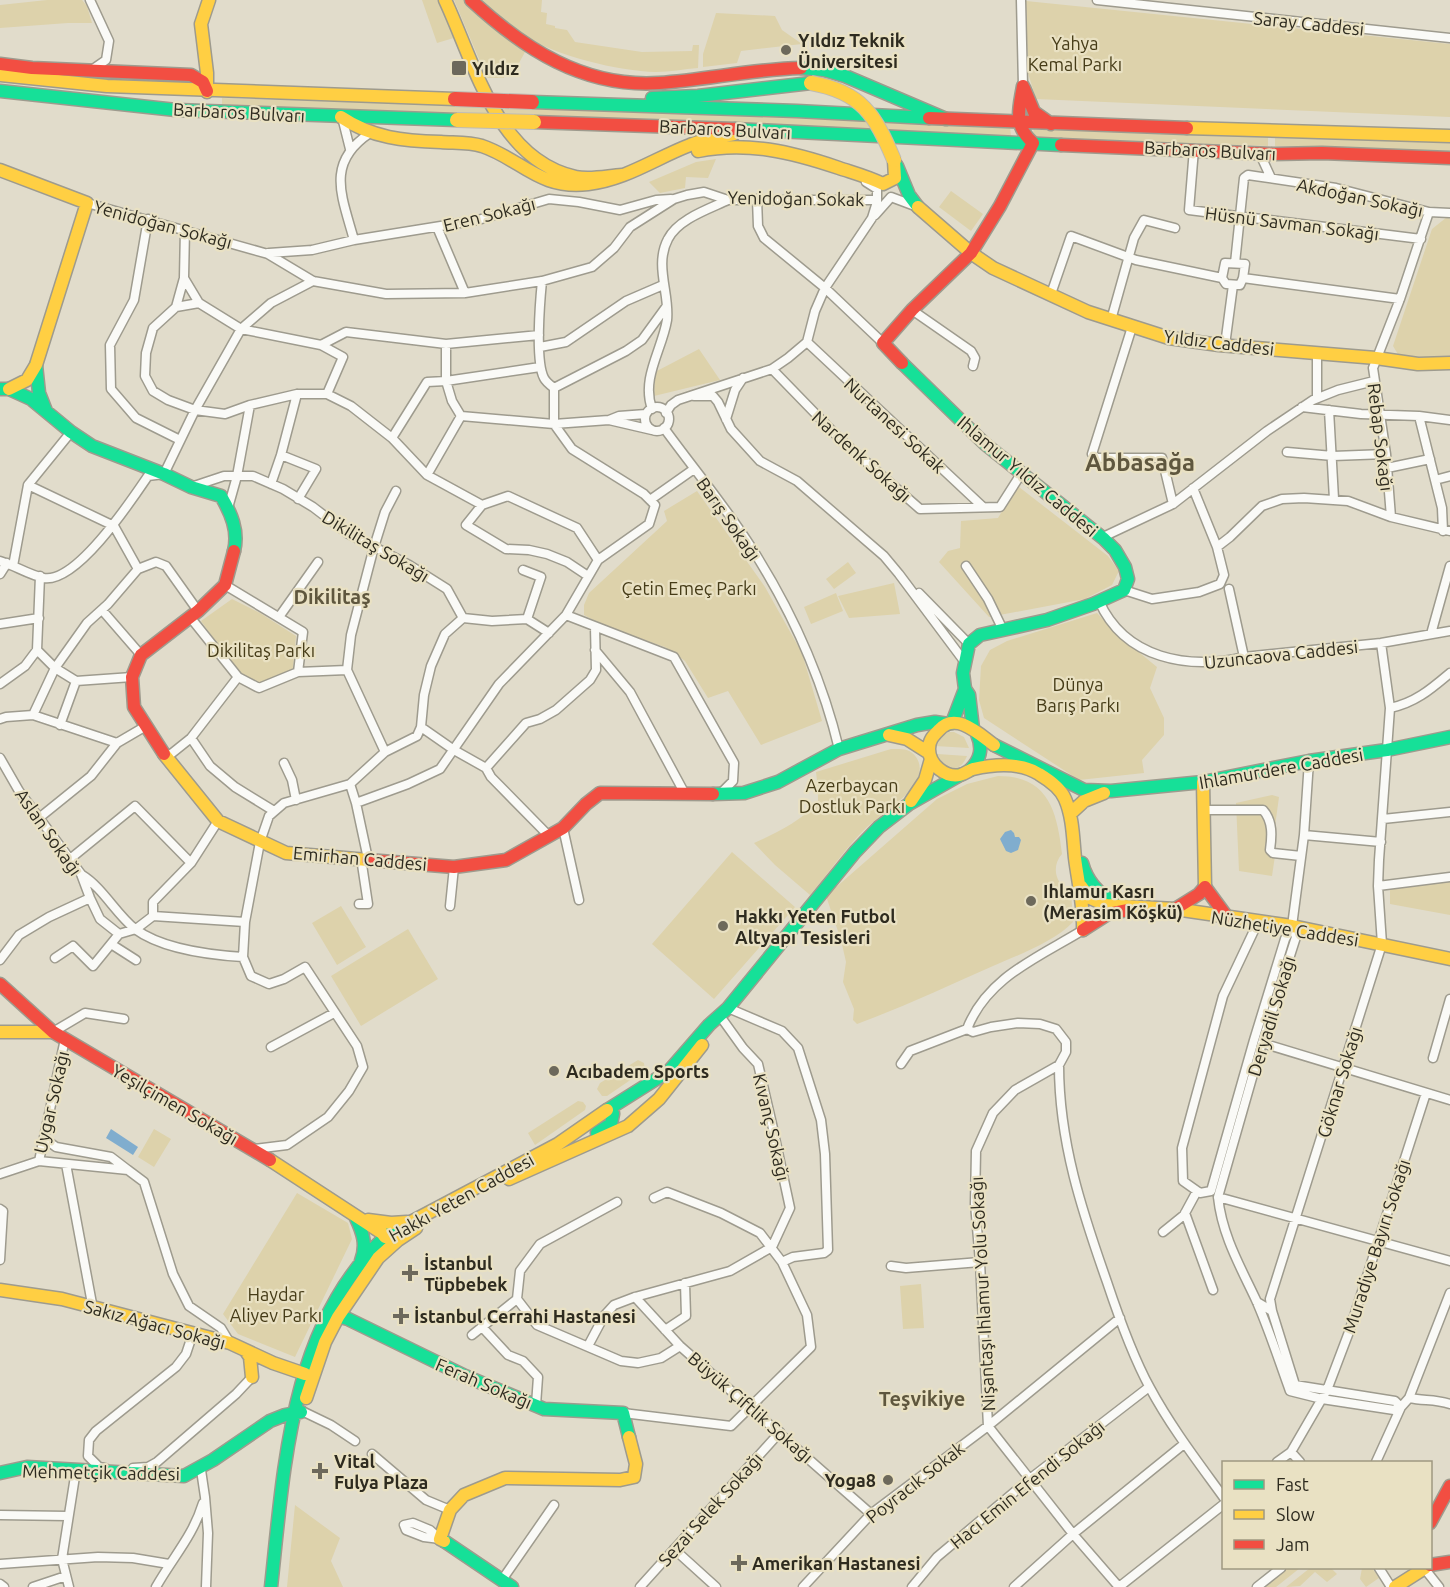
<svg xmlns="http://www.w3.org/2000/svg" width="1450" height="1587" font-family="Ubuntu,sans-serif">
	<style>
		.green { fill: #ddd2ab }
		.water { fill: #80adce }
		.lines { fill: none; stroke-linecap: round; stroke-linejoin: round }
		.street-casing { stroke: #9e9b8e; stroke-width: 11 }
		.fast-casing { stroke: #9e9b8e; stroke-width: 15 }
		.slow-casing { stroke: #9e9b8e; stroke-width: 15 }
		.jam-casing { stroke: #9e9b8e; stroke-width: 15 }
		.street { stroke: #fafaf7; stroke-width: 8 }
		.fast { stroke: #16e098; stroke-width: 12 }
		.slow { stroke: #ffcf43; stroke-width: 12 }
		.jam { stroke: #f24e42; stroke-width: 12 }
		.slow-bridge-casing { stroke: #bfbcb4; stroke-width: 16; stroke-linecap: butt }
		.jam-bridge-casing { stroke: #bfbcb4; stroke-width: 16; stroke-linecap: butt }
		.slow-bridge { stroke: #ffcf43; stroke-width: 14 }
		.jam-bridge { stroke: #f24e42; stroke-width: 14 }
		.poi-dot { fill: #6d695b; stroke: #e9e1c3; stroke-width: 2 }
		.labels { text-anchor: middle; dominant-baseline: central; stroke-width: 4.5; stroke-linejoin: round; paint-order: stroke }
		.street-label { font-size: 18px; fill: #2e2b1f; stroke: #e9e1c3 }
		.poi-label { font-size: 18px; font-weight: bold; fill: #2e2b1f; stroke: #e9e1c3; text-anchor: start }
		.park-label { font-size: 18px; fill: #463c18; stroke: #e9e1c3 }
		.neighbourhood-label { font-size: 20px; font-weight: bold; fill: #5f573e; stroke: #e9e1c3 }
		.district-label { font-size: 24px; font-weight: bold; fill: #5f573e; stroke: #e9e1c3 }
	</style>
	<rect width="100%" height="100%" fill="#e1dccb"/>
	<path class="green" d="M47,0H82L87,6L92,23H68L0,28V5Z
		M422,0H439L457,37L437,43Z
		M454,0H464L478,16L525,52L519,63L505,64L504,78H487Z
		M481,0H542L541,12L547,13L546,24L555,26V28L567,30L575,42L642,52L692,51L693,45H699L698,68C684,69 670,72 656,72C618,71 556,56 523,35C508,25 494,13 481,0Z
		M1026,1L1450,44V117L1036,99L1028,73Z
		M716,13L775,16L782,30L802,44L741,51L737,63L703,67V54Z
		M222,98L657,111L1010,127L1011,136L222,106Z
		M1034,128L1268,137V146L1032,138Z
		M1275,137L1450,143V151L1275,146Z
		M716,159L708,178L686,177L685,188L660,193L649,182L696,162Z
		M951,191L983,214L971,231L939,207Z
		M1447,217L1450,219V358L1417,360L1399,356L1393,346L1432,229Z
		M699,349L720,380L654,396L655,372Z
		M1019,487L1108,556L1119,571L1112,585L1085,599L989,617L939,562L948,551L960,548L961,521L998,518L1008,501Z
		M697,491L765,587L802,653L822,721L761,745L728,691L708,698L685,661L665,647L608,628L584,615V605L589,593L667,521L664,511Z
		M848,562L856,573L834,589L826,579Z
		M894,583L900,614L849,618L838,596Z
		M836,593L843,611L811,624L804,607Z
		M232,599L260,613L296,636L293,668L267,685L241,676L201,621Z
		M1097,613L1119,636L1157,667L1150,688L1164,718V735L1142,760L1144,773L1079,780L984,718L979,700L981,666L990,650L1007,641Z
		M948,732H954L964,737L969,748L935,746L942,735Z
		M891,749C901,749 910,748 916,757C934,783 882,813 867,827C846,847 829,873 810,895L775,865L754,843C777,833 800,821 818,803V789L816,772Z
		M937,754L967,756C963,766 957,770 946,769L934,756Z
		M998,776C1049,776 1057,812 1062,854C1051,866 1055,885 1071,891L1073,922C1054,942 1018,955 993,966C948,986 903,1007 857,1024L853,1020L854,1009L843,982L846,962L841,940L826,896L937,799L967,784Z
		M1272,795L1279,797L1272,848L1276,849L1272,876L1239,871L1236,803Z
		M732,852L795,907L714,999L652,944Z
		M1450,881V915L1390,904V889Z
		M341,906L366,947L337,965L312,923Z
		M408,929L438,979L361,1026L331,976Z
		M638,1060L644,1063L645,1070L607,1096H602L597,1089L600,1083Z
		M578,1101L583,1102L586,1106L585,1110L535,1145L528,1133Z
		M154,1129L171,1139L154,1167L138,1157Z
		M297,1193L348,1223L352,1239L295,1357L238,1334L223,1314Z
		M921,1284L924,1328L903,1329L900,1286Z
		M295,1505L340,1538L331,1561L343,1587H287Z
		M1288,1568H1300L1276,1587H1263Z
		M1310,1568H1331L1337,1574L1327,1582L1315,1572L1300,1586L1286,1587Z
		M1362,1568H1372L1379,1578L1366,1587L1360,1579Z"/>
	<path class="water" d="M1011,830L1014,833L1015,837H1019L1021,840L1018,850L1011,853L1006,851L1000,839L1005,832Z
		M111,1129L138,1147L133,1155L106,1138Z"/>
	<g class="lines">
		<g class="street-casing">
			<path id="street" d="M90,0L109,41L106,60L93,69
				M1021,0L1023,86
				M1097,0L1450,38
				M343,121L350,149
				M1194,149L1189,210L1421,239
				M1259,152L1271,178
				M757,199L758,226L764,238L825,288L883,343
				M87,203L268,254L313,281L386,294L465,293L542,281L592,267L614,248L630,227L674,199L687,195L704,192L728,200H877
				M875,215L891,197L915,206
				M148,219L134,300L110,345L111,389L136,418L180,440
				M437,227L465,293
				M185,229L184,278L199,303L176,307L153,328L146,353L145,376L153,391L168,400L195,410L225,414L250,405L297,394H327L351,406L392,438L427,475L482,505L508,496L577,528L598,560
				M354,240C342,196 325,163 370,133
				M269,253L312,250L354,240L478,220L549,199L579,202L620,210L656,200L671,199
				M1225,263L1245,264L1243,278L1240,285L1226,284L1222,278Z
				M1235,263L1244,178L1248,175L1336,188L1429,212L1450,213
				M1243,278L1400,299
				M542,281C540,301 535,361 544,378C546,382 550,385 554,388
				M1051,294L1071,236L1136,260L1222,278
				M199,303L241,329L321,345L346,332L446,344L539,335
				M176,307L184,278
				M912,310L971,351L975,358L973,366
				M1111,320L1134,238L1144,220L1175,228
				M1132,327L1092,454L1097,458H1162L1173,504
				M807,342L983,507
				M321,345L343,357L327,394
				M1225,345L1233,285
				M540,347L566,342L626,301L663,285
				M1317,353V398
				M540,367L446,381L452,401L461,416L554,424L609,420L619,416L646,414
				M772,369L841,440L920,509L1000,507L1021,474
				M554,388L626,351L642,340L666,307
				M554,388V424
				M694,396H713L718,402L731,429L760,461L797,481L884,556L899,574L964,661
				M1302,407L1361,414L1419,416L1450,420
				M645 419a12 12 0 1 1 24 0a12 12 0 1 1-24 0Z
				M652,409C641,378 662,350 667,320C670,294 654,265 668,239C678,219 709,209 728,200
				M1329,410L1334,499
				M666,413L671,405L678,400L772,369L788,358L807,342L815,311L825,288L872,218L877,202V189L866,182
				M1419,416L1442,508L1443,531
				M726,419L735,390L743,378
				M609,420L652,430
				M664,428C693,468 725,506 751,547C790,608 822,678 839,749
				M392,438L427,382L446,381V344
				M1287,452L1333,456L1386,454
				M281,455L316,469L298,499
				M1387,468L1430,459
				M427,475L461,416
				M1435,480L1450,476
				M271,484L281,455L297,394
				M28,485L114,526L138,569
				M191,487L224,476H253L283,489L313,507L347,533L409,565L447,589L463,618L492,621L527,619L549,633
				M650,500L694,469
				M482,505L466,525L506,549L529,550L547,554L567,562L588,576
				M228,508L237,476L250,405
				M1391,517L1386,454L1373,368L1400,299L1429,212
				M1103,537L1173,504L1267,431L1313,400L1338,390L1374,381
				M1217,547L1230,537L1262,506L1282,499L1304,498L1348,501L1391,517L1450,531
				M0,561C14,565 29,575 44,578C77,583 131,501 148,476L164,474L195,410L241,329L271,303L313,281
				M13,566L28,485L71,432
				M966,566L988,599L1003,630
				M523,570L541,577L527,619
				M0,574L7,563
				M40,576L37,650L55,668L76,681L132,677
				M225,585L303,632L298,672
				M1229,589L1244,657
				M1124,590L1152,599L1199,592L1220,584L1224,575L1217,547L1193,488
				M919,593L969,644
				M1099,601C1125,659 1188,670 1244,657L1381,643L1450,631
				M102,610L141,655
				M566,615L674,657L734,763L733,781L720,794
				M190,617L238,677L259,688L298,672L347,670
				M279,617L318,562
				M0,624L39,618
				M1431,634L1450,566
				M595,650L630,692L685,794
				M0,684L25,666L37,650
				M1390,708C1415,703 1431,689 1450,673
				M33,715L55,668L87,623L108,604L138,569L156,562L166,566L198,611
				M0,719L6,717L33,715L117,743
				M60,725L76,681
				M421,727L454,750L486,768L491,777L549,836
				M191,738L210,766L235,787L274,811
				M385,752L347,670L351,635L374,547L385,512L396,491
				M0,758L19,791L81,874L90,898L100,919L119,934
				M166,758L191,738L238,677
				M284,763L292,780L296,800
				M486,768L526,723L540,719L556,710L590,680L596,670L595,627
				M350,784L356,803L368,859
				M356,803L408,784L440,769L499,684L566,615L598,560L649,524L655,505L644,494L572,449L554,424
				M1204,810H1263C1273,821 1272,836 1270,850L1273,853L1301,856
				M39,818L91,776L117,743L146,726
				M1383,819L1450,812
				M563,828L579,900
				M1304,835L1381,842
				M70,859L135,806L191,863
				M82,875C103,888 116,914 135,929C162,949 211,955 243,957
				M1378,886L1450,877
				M359,904H368L361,858
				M450,906L454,867
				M153,916L245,922
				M1259,920L1223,996L1182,1148L1183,1181L1200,1193L1211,1191L1254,1040L1285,939L1292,926L1304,835L1309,761
				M1083,930C1039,957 987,977 967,1029L973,1032L991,1027L1018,1023L1040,1024L1056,1029L1066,1042V1052L1059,1065L1015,1090L993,1113L976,1151L975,1204L980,1262L988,1426L1073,1534L1119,1587
				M119,934L136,929L153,916V902L191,863L218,821
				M111,944L136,960
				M55,958L73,946L93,966L119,934
				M0,960L19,935L49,917L90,898
				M728,1008L782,1031L798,1048L821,1120L825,1154L828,1250L824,1253L793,1257L782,1262
				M720,1016L743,1048L758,1064L772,1124L790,1208L772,1247
				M53,1032L85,1013L124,1019
				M1262,1043L1450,1100
				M271,1047L334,1013
				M1433,1058L1450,999
				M901,1064L910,1051L967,1029
				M1059,1065C1059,1142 1082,1211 1107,1282C1119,1318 1132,1355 1150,1388C1171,1427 1198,1462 1224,1498
				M45,1139L56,1147L111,1157L128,1170
				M254,1149L287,1145L328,1117L349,1091L363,1067L357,1046L305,967L284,979L269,984L251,976L243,957L245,922L260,842L269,816L284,803L350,784L385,752L417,736L421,727L424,695L431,666L445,634L463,618
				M39,1161L128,1170L144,1182L173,1274L189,1306L221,1328L230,1343
				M66,1164L93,1309
				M0,1174L39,1161L65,1039
				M1218,1197L1450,1261
				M0,1209L3,1211L0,1260
				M1185,1213L1213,1290
				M1163,1232L1184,1215L1197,1191
				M891,1266L906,1268L980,1262
				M635,1297L680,1346L871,1514
				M517,1299L537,1325L621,1361L638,1363L661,1358L680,1346
				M517,1299L520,1271L540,1244L617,1202
				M1257,1302L1272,1311L1295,1385L1395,1401L1401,1407L1394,1410L1322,1399L1290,1391C1279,1361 1269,1329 1256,1300C1240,1266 1222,1235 1218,1197L1262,1043L1296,937L1292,926
				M1272,1311L1270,1299L1382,944L1378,886L1379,860L1390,708L1381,643
				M482,1327L508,1355L523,1361L538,1377L536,1405
				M665,1330L686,1316L685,1283
				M472,1335L517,1299
				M588,1346L604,1316L614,1305L635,1297L730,1271L772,1247
				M1409,1398C1425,1401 1435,1399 1450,1404
				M302,1411L331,1425L355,1441
				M623,1413L731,1426L811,1347L807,1315L782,1262L760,1233L721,1213L667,1192L654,1198
				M1291,1452L1300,1462
				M372,1454L426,1500L450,1510
				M1277,1462L1291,1452L1327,1390L1349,1332L1426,1093
				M1376,1462L1401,1407L1409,1398L1450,1293
				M105,1468L99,1467L88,1456L89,1440L96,1431L176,1367L186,1354L193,1333
				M133,1468L148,1467L157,1462L236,1394L252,1377
				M201,1470L205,1497L208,1533L206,1587
				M0,1515L67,1516
				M413,1523L430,1530L440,1539L424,1537L406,1530L404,1525Z
				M674,1549L716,1587
				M0,1564L98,1557L133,1558L169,1564
				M1379,1568L1391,1587
				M1424,1568L1439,1587
				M502,1580L554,1505
				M0,1584L4,1587
				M33,1587L66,1576
				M69,1587L62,1559L76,1470
				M156,1587C173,1557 193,1536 203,1503
				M640,1587L780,1432
				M803,1587L871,1514L988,1426L1120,1318
				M912,1587L937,1557L1031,1478L1149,1387
				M1014,1587L1073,1534L1184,1444
				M1119,1587L1224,1504
				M1257,1587L1281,1568"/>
		</g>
		<g class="fast-casing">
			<path id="fast" d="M801,68L824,70L845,76L946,119
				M0,91L176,110L457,120
				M652,98L698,96L811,83
				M532,102L797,111L929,118
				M735,129L1061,145
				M897,166L909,195L918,207
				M902,363L985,444L1104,539L1115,550L1125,567L1128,579L1124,590L1093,604L1047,620L980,635L969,644L963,673L965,689L969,695L973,729
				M36,365L39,393L46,411
				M0,389H9L31,399L71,432L92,446L164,474L191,487L221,496C231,513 239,531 234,551
				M952,723L965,689
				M994,745L1084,790L1111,791L1203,782L1309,761L1387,750L1450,737
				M970,770C981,759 983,748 977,734
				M713,794L744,793L778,782L839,749L917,725L935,722L948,724
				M1082,863C1087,881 1097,892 1113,902
				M607,1110L669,1071L709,1025L728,1008L855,852L879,827L909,804L960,775
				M597,1133L611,1124L613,1114L606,1111
				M356,1218C363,1233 367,1245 361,1261
				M333,1315L348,1319L465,1376L544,1409L623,1413L629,1437
				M0,1473L27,1467L184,1476L213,1460L270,1421L285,1415L301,1412
				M444,1541L512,1587
				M271,1587C284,1468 290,1326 384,1238C391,1231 402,1227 411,1222"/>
		</g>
		<g class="slow-casing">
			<path id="slow" d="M445,0C475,64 497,160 576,177C591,180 607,176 622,175
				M201,24L209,0
				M201,24L207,73V92
				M0,75L107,86L455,99
				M341,117C372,138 404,141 441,142C454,143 469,142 482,146C521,159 539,190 588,184C625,180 656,158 690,145C704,139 719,137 734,134
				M1187,128L1450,136
				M698,151C747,141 792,152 839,168C854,173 869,177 883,184L895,178L894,160
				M0,170L87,203L36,365L27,380L9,389
				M918,207L971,253L993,268L1088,312L1169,338L1219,345L1376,358L1418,364L1450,363
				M889,735L907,739L929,753
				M994,745C979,734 956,711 939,730C933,736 929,740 929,749C929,765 946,778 960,775C965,774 969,770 973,769C995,764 1020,762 1039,774C1049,780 1061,789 1065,799C1073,817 1073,839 1075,858C1078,882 1084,905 1083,930
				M164,754L218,821L286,853L368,860
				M1203,782L1205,887
				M911,801L925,780L931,759
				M1070,814L1084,801L1104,793
				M1081,886L1090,898L1106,905L1175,909L1292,926L1450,959
				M0,1032H53
				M270,1160L382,1233L385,1237
				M509,1179L628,1126L659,1099L702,1045
				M368,1220L391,1223L407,1222
				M411,1222L558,1144L607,1110
				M0,1290L62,1299L230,1343L273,1363L305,1374
				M246,1351L250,1357L252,1377
				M306,1398L325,1342L338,1317L378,1258L398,1240L416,1228
				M444,1541L440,1539L450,1510L464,1495L505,1478L620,1480L634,1477L636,1464L629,1437
				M1395,1587L1425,1568"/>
		</g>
		<g class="jam-casing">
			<path id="jam" d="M471,0C524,49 584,88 659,83C706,80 753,69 801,68
				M0,64L32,68L191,75L203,82L207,91
				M1023,86C1019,110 1013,125 1033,143
				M1024,88L1034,112L1051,124
				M929,118L1187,128
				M534,122L735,129
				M1061,145L1273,154L1322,153L1450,158
				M902,363L883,343L912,310L971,253L1000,206L1033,143
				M164,754L134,707L132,677L141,655L198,611L225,585L234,551
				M368,860L454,867L506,860L563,828L586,804L600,793L713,794
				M1205,887L1227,917
				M1175,909L1199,894L1205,887
				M1083,930L1108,914L1128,910
				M0,984L53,1032L270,1160
				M1430,1523L1450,1486
				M1430,1565L1450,1562"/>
		</g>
		<use href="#street" class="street"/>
		<use href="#fast" class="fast"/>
		<use href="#slow" class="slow"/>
		<use href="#jam" class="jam"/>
		<g class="slow-bridge-casing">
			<path id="slow-bridge" d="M811,83C862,92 875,115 894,160
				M457,120L534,122"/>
		</g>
		<g class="jam-bridge-casing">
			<path id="jam-bridge" d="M455,99L532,102"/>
		</g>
		<use href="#slow-bridge" class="slow-bridge"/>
		<use href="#jam-bridge" class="jam-bridge"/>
	</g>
	<g class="poi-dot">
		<circle cx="786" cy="50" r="6"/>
		<rect x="451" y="60" width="16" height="16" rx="3"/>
		<circle cx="1031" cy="901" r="6"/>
		<circle cx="723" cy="926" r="6"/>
		<circle cx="554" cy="1071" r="6"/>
		<path d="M407 1264h6v6h6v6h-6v6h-6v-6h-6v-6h6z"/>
		<path d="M398 1307h6v6h6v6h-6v6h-6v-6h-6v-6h6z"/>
		<path d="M317 1462h6v6h6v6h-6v6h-6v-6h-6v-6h6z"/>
		<circle cx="888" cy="1480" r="6"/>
		<path d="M736 1554h6v6h6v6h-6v6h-6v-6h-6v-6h6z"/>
	</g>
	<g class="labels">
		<g class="street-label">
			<text transform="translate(1309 23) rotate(6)">Saray Caddesi</text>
			<text transform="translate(239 112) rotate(3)">Barbaros Bulvarı</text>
			<text transform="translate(725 129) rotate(3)">Barbaros Bulvarı</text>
			<text transform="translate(1210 150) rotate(3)">Barbaros Bulvarı</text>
			<text transform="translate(1360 197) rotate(12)">Akdoğan Sokağı</text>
			<text transform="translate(796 198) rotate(1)">Yenidoğan Sokak</text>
			<text transform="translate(489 214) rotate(-14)">Eren Sokağı</text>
			<text transform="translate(1292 223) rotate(7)">Hüsnü Savman Sokağı</text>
			<text transform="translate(163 224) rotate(15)">Yenidoğan Sokağı</text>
			<text transform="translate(1219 342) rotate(7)">Yıldız Caddesi</text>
			<text transform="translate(895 425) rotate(43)">Nurtanesi Sokak</text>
			<text transform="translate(1381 437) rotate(83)">Rebap Sokağı</text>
			<text transform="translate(862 456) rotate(42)">Nardenk Sokağı</text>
			<text transform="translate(1028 476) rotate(40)">Ihlamur Yıldız Caddesi</text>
			<text transform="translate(729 519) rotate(55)">Barış Sokağı</text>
			<text transform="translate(376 546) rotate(31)">Dikilitaş Sokağı</text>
			<text transform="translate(1281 654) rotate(-6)">Uzuncaova Caddesi</text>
			<text transform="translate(1281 768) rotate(-10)">Ihlamurdere Caddesi</text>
			<text transform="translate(49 832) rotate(55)">Aslan Sokağı</text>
			<text transform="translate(360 858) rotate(5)">Emirhan Caddesi</text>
			<text transform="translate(1285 928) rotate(9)">Nüzhetiye Caddesi</text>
			<text transform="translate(1271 1016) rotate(-73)">Deryadil Sokağı</text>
			<text transform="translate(1339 1082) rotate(-73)">Göknar Sokağı</text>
			<text transform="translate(51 1102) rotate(-77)">Uygar Sokağı</text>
			<text transform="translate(175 1104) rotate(30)">Yeşilçimen Sokağı</text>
			<text transform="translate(772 1127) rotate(77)">Kıvanç Sokağı</text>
			<text transform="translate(461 1197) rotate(-29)">Hakkı Yeten Caddesi</text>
			<text transform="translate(1376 1246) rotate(-72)">Muradiye Bayırı Sokağı</text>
			<text transform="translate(982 1294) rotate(-93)">Nişantaşı Ihlamur Yolu Sokağı</text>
			<text transform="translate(155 1324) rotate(15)">Sakız Ağacı Sokağı</text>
			<text transform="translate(484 1383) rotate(23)">Ferah Sokağı</text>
			<text transform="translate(751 1407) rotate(41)">Büyük Çiftlik Sokağı</text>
			<text transform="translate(101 1472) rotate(1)">Mehmetçik Caddesi</text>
			<text transform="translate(915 1482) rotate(-38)">Poyracık Sokak</text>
			<text transform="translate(1027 1484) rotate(-39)">Hacı Emin Efendi Sokağı</text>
			<text transform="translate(710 1509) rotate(-48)">Sezai Selek Sokağı</text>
		</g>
		<g class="poi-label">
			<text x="798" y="40">Yıldız Teknik<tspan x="798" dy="21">Üniversitesi</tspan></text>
			<text x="472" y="68">Yıldız</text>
			<text x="1043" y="891">Ihlamur Kasrı<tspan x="1043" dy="21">(Merasim Köşkü)</tspan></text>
			<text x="735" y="916">Hakkı Yeten Futbol<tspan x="735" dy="21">Altyapı Tesisleri</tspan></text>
			<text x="566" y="1071">Acıbadem Sports</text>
			<text x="424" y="1263">İstanbul<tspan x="424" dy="21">Tüpbebek</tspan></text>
			<text x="414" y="1316">İstanbul Cerrahi Hastanesi</text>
			<text x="334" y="1461">Vital<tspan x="334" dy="21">Fulya Plaza</tspan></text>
			<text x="876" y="1480" text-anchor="end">Yoga8</text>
			<text x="752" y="1563">Amerikan Hastanesi</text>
		</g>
		<g class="park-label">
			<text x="1075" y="43">Yahya<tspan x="1075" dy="21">Kemal Parkı</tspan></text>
			<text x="689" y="588">Çetin Emeç Parkı</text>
			<text x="261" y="650">Dikilitaş Parkı</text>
			<text x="1078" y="684">Dünya<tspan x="1078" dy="21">Barış Parkı</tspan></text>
			<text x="852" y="785">Azerbaycan<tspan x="852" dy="21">Dostluk Parkı</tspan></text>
			<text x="276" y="1294">Haydar<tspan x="276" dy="21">Aliyev Parkı</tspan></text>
		</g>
		<g class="neighbourhood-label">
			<text x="332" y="596">Dikilitaş</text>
			<text x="922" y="1398">Teşvikiye</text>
		</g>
		<g class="district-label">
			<text x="1140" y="462">Abbasağa</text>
		</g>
	</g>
	<rect x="1222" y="1461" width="210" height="108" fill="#e9e1c3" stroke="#9e9881" stroke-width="1.5"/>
	<rect x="1234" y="1480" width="30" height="9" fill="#16e098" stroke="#9e9881" stroke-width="1.5"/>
	<text x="1276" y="1491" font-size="18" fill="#2e2b1f">Fast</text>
	<rect x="1234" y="1510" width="30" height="9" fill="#ffcf43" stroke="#9e9881" stroke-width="1.5"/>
	<text x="1276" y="1521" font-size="18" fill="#2e2b1f">Slow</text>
	<rect x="1234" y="1540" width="30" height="9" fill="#f24e42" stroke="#9e9881" stroke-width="1.5"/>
	<text x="1276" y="1551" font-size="18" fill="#2e2b1f">Jam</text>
</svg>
